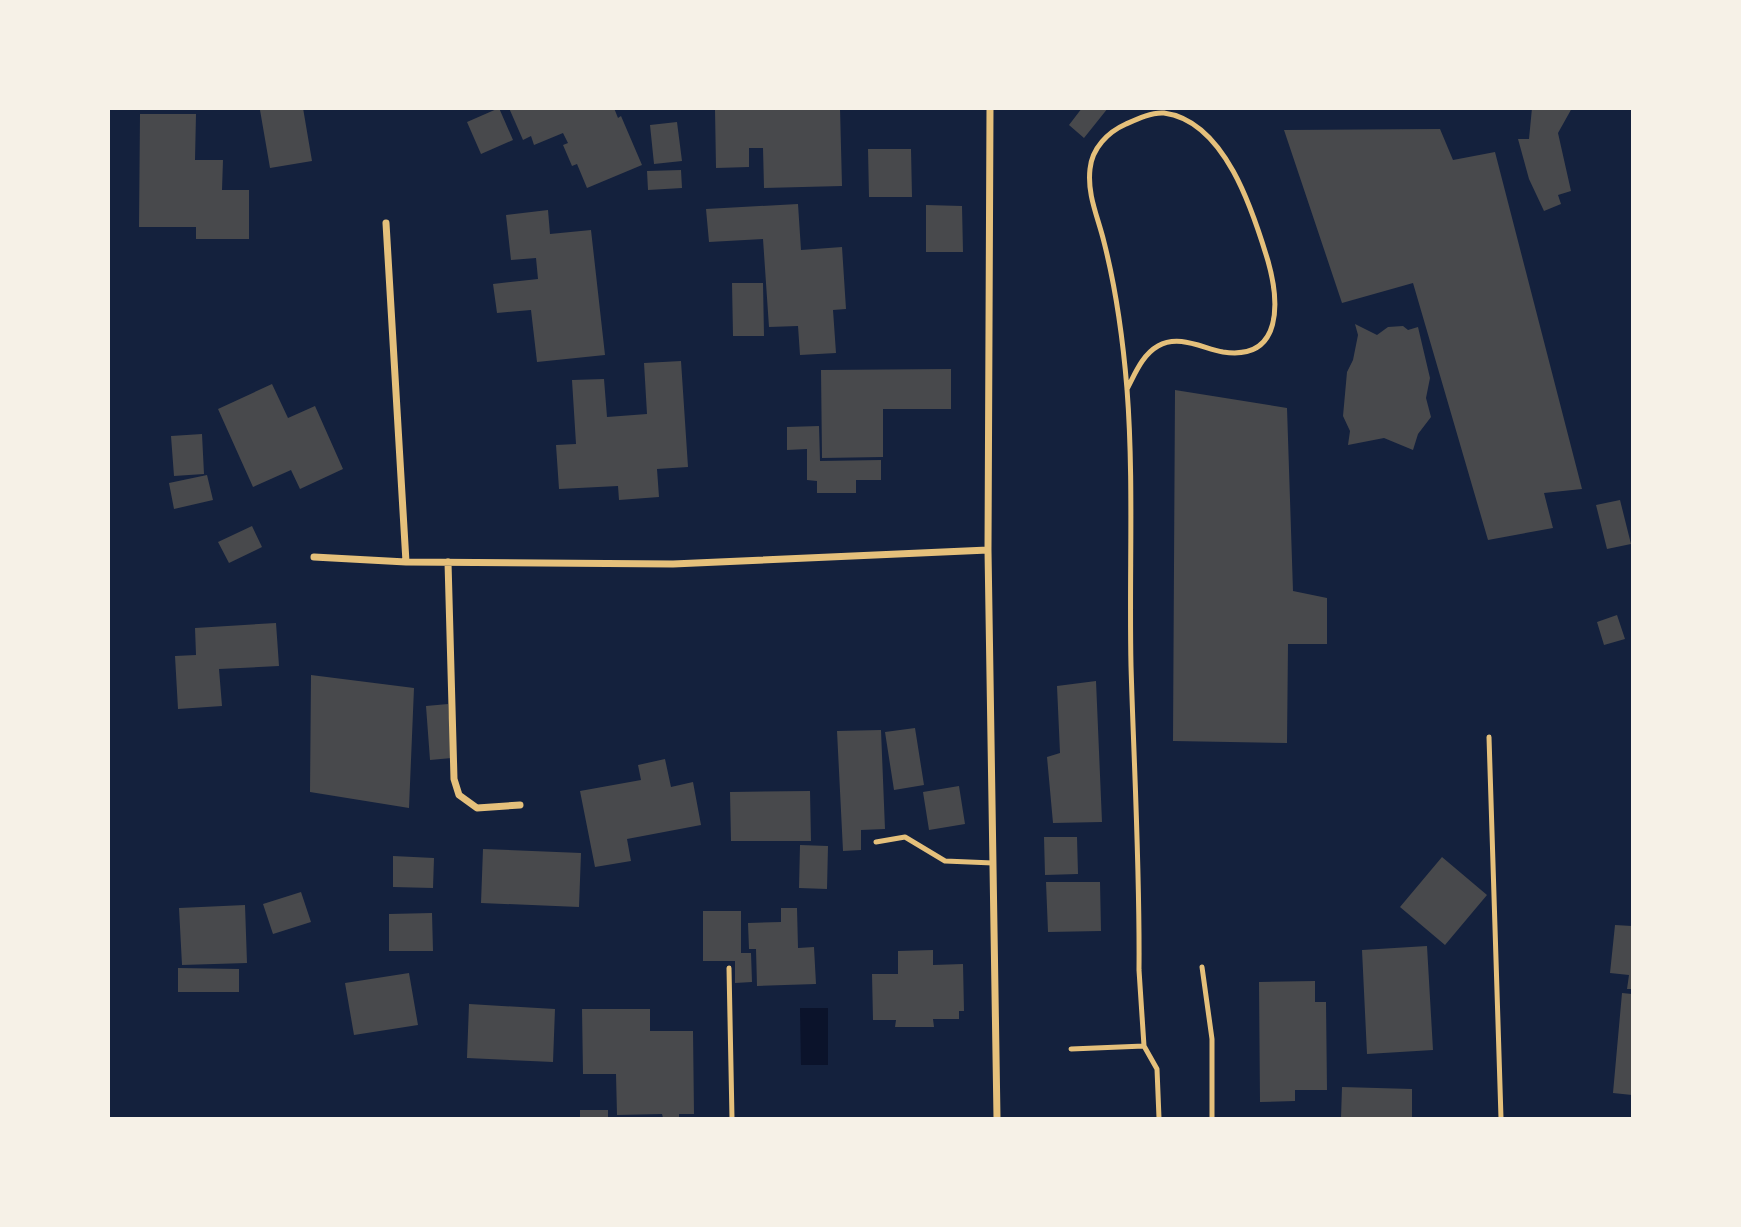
<svg xmlns="http://www.w3.org/2000/svg" width="1741" height="1227" font-family="'Source Sans 3',sans-serif">
	<style>
		.water { fill: #0b132b }
		.building { fill: #48494c }
		.lines { fill: none; stroke-linecap: round; stroke-linejoin: round }
		.service { stroke: #e5c07b; stroke-width: 5 }
		.minor { stroke: #e5c07b; stroke-width: 7 }
	</style>
	<rect width="100%" height="100%" fill="#14213d"/>
	<path class="water" d="M800,1008H828V1065H801Z"/>
	<path class="building" d="M270,108H303L312,161L270,168L260,110Z
		M499,108L513,140L481,154L467,122Z
		M509,108H614L618,118L621,116L642,165L587,188L577,164L572,166L563,145L568,143L563,133L534,145L531,136L523,140Z
		M840,108L842,186L764,188L763,148H749V167L716,168L715,109Z
		M1082,108H1108L1084,138L1069,125Z
		M1532,108H1572L1558,133L1571,191L1558,195L1561,204L1544,211L1529,179L1518,139H1529Z
		M140,114H196L195,160H223L222,190H249V239H196V227H139Z
		M677,122L682,161L654,164L650,125Z
		M1440,129L1453,160L1495,152L1582,489L1544,493L1553,528L1488,540L1413,283L1342,303L1284,130Z
		M868,149H911L912,197H869Z
		M681,170L682,188L648,190L647,171Z
		M798,204L801,250L842,247L846,309L833,310L836,353L800,355L798,326L769,327L763,239L709,242L706,209Z
		M926,205L962,206L963,252H926Z
		M548,210L550,234L591,230L605,355L537,362L531,310L497,313L493,284L538,279L536,258L511,260L506,215Z
		M732,283H763L764,336H733Z
		M1355,324L1377,335L1388,327L1403,326L1408,330L1418,327L1430,378L1426,398L1431,417L1418,434L1413,450L1384,438L1348,445L1350,431L1343,416L1347,372L1353,360L1358,335Z
		M681,361L688,467L657,469L659,497L619,500L618,486L559,489L556,445L576,444L572,380L604,379L607,417L647,414L644,363Z
		M951,369V409H883V457L822,458L821,370Z
		M272,384L288,418L315,406L343,469L300,489L291,470L253,487L218,409Z
		M1175,390L1287,408L1293,591L1327,598V644H1288L1287,743L1173,741Z
		M819,426L820,461L881,460V480H856V493H817V481L807,480V449L787,450V427Z
		M202,434L204,474L174,476L171,436Z
		M207,475L213,500L174,509L169,483Z
		M1620,500L1631,544L1607,549L1596,505Z
		M252,526L262,547L229,563L218,542Z
		M1617,615L1625,639L1604,645L1597,622Z
		M276,623L279,666L219,669L222,706L178,709L175,656L196,655L195,628Z
		M311,675L414,688L409,808L310,792Z
		M1096,681L1102,822L1053,823L1047,757L1060,753L1057,686Z
		M448,704L452,758L430,760L426,706Z
		M915,728L924,785L894,790L885,732Z
		M881,730L885,829L861,830V850L843,851L837,731Z
		M665,759L671,787L693,782L701,825L627,839L631,861L595,867L580,791L641,780L638,765Z
		M959,786L965,824L929,830L923,792Z
		M810,791L811,841H731L730,792Z
		M1044,837H1077L1078,874L1045,875Z
		M800,845L828,846L827,889L799,888Z
		M483,849L581,853L579,907L481,903Z
		M393,856L434,858L433,888L393,887Z
		M1442,857L1487,895L1445,945L1400,907Z
		M1046,882H1100L1101,931L1048,932Z
		M301,892L311,922L273,934L263,904Z
		M245,905L247,963L182,965L179,908Z
		M781,908H797L798,948L814,947L816,984L757,986L756,949H749L748,923L781,922Z
		M703,911H741V953H751L752,982L735,983V961H703Z
		M432,913L433,951H389V914Z
		M1615,925L1632,926V989H1627L1629,975L1610,973Z
		M1427,946L1433,1050L1367,1054L1362,950Z
		M933,950V965L963,964L964,1011H959V1019H933L934,1027H895L896,1020H873L872,974H898V951Z
		M178,968L239,969V992H178Z
		M409,973L418,1025L354,1035L345,983Z
		M1315,981V1002H1326L1327,1090H1295V1101L1260,1102L1259,982Z
		M1622,993L1632,994V1095L1613,1093Z
		M469,1004L555,1009L553,1062L467,1058Z
		M582,1009H650V1031H693L694,1114H679V1118H663L662,1114L617,1115L616,1074H583Z
		M1342,1087L1412,1089V1118H1341Z
		M580,1110H608V1118H580Z"/>
	<g class="lines">
		<path class="service" d="M1127,389C1135,374 1142,355 1158,346C1179,334 1202,348 1223,352C1284,361 1279,300 1268,261C1253,211 1225,121 1164,113C1152,112 1137,119 1126,124C1108,132 1092,148 1090,169C1087,195 1098,217 1104,242C1116,289 1123,340 1127,389C1134,480 1129,574 1131,666C1134,768 1140,869 1139,970L1144,1046L1157,1069L1159,1118
			M1489,737L1501,1118
			M876,842L905,837L945,861L993,863
			M1202,967L1212,1039V1118
			M729,968L732,1118
			M1071,1049L1144,1046"/>
		<path class="minor" d="M990,108L988,550L997,1118
			M386,223L406,562
			M314,557L406,562L673,564L988,550
			M448,562L454,779L459,795L477,808L520,805"/>
	</g>
	<rect width="1741" height="1227" fill="none" stroke="#f6f1e7" stroke-width="220"/>
</svg>
